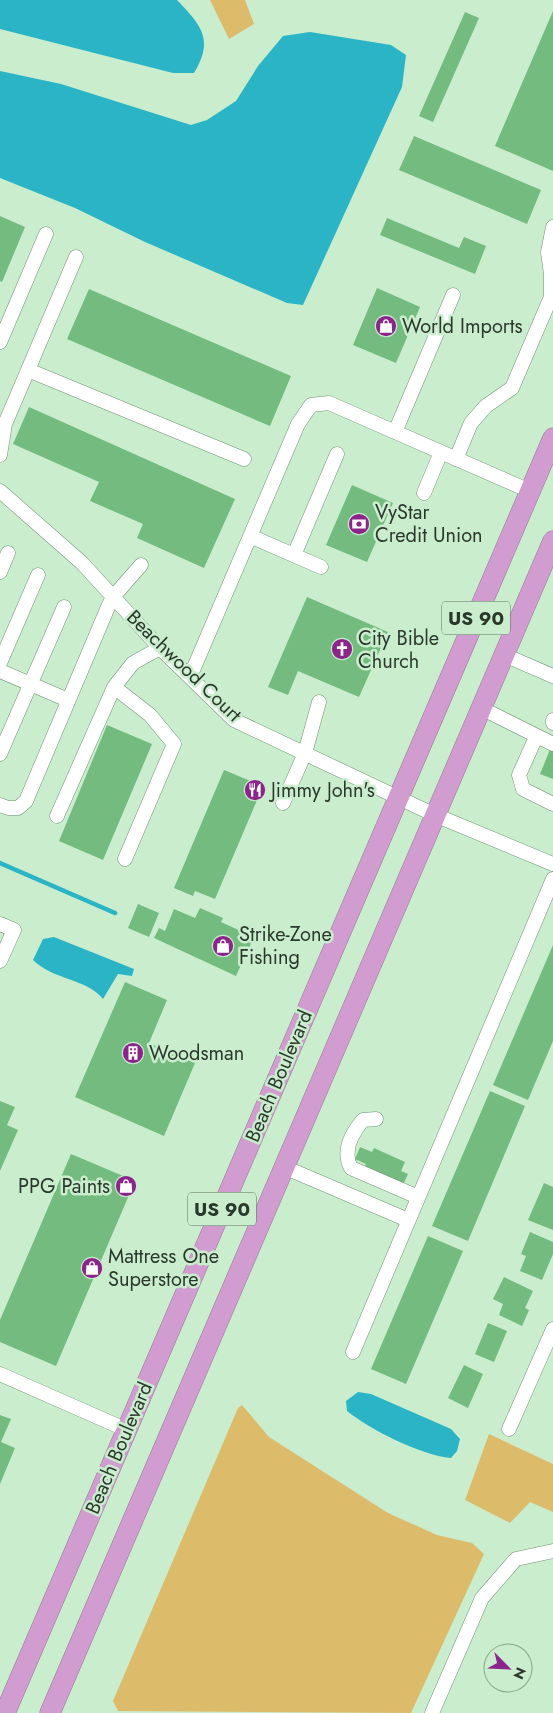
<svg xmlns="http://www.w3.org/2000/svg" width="553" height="1713" font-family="Jost,sans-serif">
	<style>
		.green { fill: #dcbb6b }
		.water { fill: #2bb4c5 }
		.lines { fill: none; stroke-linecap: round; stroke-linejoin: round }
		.stream { stroke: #2bb4c5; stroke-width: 4.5 }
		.building { fill: #74bb7f }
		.minor-casing { stroke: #739376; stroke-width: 15 }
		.highway-casing { stroke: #977996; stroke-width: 21 }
		.minor { stroke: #fff; stroke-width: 14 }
		.highway { stroke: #d19ccf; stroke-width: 20 }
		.labels { text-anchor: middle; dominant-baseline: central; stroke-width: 5; stroke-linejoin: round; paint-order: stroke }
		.shield { fill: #caedce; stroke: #5a6e5d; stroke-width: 1 }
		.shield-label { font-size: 19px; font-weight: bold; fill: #2a382c }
		.poi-label { font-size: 20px; fill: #2a382c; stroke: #caedce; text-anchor: start }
		.street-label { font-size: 20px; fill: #2a382c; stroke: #caedce }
	</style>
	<rect width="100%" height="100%" fill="#caedce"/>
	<path class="green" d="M210,0H245L254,24L229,39Z
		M242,1405L269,1437L388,1513L437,1535L472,1543L484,1554L411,1713L118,1711L113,1701L238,1408Z
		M489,1434L553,1464V1512L530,1502L510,1523L465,1500Z"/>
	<path class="water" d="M0,0H177C202,26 214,40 194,73H173L0,29Z
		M310,32L391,45L406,55L402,87L303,305L287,303L145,242L75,208L0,178V71L61,84L191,125L207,120L236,101L258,66L283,36Z
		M54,937L134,969L132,976L118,974L103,999C88,979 53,980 33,960L43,939Z
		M358,1392L371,1394L451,1429L460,1439L457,1451L451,1458C420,1455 371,1430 347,1411L346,1401Z"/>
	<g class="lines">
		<path class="stream" d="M0,863L115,913"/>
	</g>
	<path class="building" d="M553,11V171L495,146Z
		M465,12L479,18L433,122L419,116Z
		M414,136L541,190L527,224L399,170Z
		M0,216L25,227L2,282L0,281Z
		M387,218L459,248L464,237L486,246L475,274L380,235Z
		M377,288L420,307L396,363L353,345Z
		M89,289L291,376L270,426L67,339Z
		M29,407L235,499L204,568L137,538L143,524L90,501L99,482L13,444Z
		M352,485L393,503L367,562L326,545Z
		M307,597L388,632L359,697L298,671L288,695L268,687Z
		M107,725L152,744L103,860L59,841Z
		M551,747H553V779L540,774Z
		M224,770L263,786L215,899L195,891L193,896L174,888Z
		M138,904L159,913L149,937L128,928Z
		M200,908L223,918L221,922L254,937L236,976L154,938L159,928L165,931L174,909L195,918Z
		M553,945V1041L528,1100L493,1085Z
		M125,982L167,1000L149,1043L195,1063L164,1136L75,1097Z
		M490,1091L525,1106L468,1241L432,1226Z
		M0,1101L15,1107L7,1125L18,1130L0,1171Z
		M360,1147L372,1152L374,1148L405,1162L401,1171L408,1174L403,1185L364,1168L366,1164L355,1159Z
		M71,1154L135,1181L56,1366L0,1342V1320Z
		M544,1183L553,1187V1230L528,1220Z
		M530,1232L553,1242V1254L542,1280L520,1271L526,1256L521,1254Z
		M428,1236L463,1251L406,1384L371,1369Z
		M504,1277L533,1291L525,1308L529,1310L522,1326L499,1315L503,1304L493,1299Z
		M488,1323L507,1331L494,1362L475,1354Z
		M464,1365L483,1374L468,1408L448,1398Z
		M0,1415L11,1419L1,1442L15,1448L0,1484Z"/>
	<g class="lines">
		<g class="minor-casing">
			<path id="minor" d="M0,342L46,234
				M28,370L244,459
				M395,432L453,295
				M0,455L5,424L76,257
				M456,459L471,423L486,406L512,388L551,297V274L548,252L553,227
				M0,491L82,563L160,648L234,720L435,815L553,864
				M424,493L441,452
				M250,536L321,567
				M294,555L337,454
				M0,572L8,553
				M504,655L553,676
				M0,663L38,575
				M0,671L68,700
				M190,677L298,424L311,405L329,403L530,491
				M114,687L150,715L174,744L125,859
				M481,708L553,744
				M553,720V723
				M536,737L519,775L523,789L553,804
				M0,754L64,607
				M283,803L305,753L319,702
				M0,805L8,808H18L26,801L108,607L113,597L141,565
				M57,816L114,687L133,663L160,648
				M0,924L14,930L0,961
				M376,1119L363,1120C352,1133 342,1151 351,1168L418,1197
				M284,1167L408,1220
				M353,1352L553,879
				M0,1374L127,1430
				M509,1429L553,1329
				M432,1713L482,1598L516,1559L553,1551"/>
		</g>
		<g class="highway-casing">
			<path id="highway" d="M5,1713L553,438
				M50,1713L553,541"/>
		</g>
		<use href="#minor" class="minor"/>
		<use href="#highway" class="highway"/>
	</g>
	<defs>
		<g id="shop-disc" transform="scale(1.125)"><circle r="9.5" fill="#8b258b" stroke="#caedce"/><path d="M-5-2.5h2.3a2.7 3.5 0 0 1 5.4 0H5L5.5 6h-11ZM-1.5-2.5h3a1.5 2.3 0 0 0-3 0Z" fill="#fff"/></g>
		<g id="bank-disc" transform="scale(1.125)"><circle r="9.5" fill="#8b258b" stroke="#caedce"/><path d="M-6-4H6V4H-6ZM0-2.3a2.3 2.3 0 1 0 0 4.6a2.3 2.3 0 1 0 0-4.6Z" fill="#fff"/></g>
		<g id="church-disc" transform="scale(1.125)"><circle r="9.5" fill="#8b258b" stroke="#caedce"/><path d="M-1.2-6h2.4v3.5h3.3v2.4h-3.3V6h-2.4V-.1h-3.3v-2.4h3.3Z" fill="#fff"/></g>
		<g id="restaurant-disc" transform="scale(1.125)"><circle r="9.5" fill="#8b258b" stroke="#caedce"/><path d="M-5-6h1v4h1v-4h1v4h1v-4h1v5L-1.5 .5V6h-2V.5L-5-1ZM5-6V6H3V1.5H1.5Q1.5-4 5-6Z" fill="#fff"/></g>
		<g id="building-disc" transform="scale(1.125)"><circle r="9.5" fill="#8b258b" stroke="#caedce"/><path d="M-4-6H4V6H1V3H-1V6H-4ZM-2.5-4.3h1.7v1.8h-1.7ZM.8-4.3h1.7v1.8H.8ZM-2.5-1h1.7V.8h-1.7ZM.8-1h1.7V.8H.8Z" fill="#fff"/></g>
	</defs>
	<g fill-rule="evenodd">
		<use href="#shop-disc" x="386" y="326"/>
		<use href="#bank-disc" x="359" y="524"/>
		<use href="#church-disc" x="342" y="649"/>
		<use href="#restaurant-disc" x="255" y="790"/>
		<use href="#shop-disc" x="223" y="946"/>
		<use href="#building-disc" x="133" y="1053"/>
		<use href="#shop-disc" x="126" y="1186"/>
		<use href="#shop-disc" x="92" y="1268"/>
	</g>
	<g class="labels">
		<g class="shield">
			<rect x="442" y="601.5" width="68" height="33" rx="4"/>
			<rect x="188" y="1192.5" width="68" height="33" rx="4"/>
		</g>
		<g class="shield-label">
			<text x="476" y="618">US 90</text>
			<text x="222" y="1209">US 90</text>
		</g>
		<g class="poi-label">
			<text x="402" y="326">World Imports</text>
			<text x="375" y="512">VyStar<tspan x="375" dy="23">Credit Union</tspan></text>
			<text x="358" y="638">City Bible<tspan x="358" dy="23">Church</tspan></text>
			<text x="271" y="790">Jimmy John's</text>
			<text x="239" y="934">Strike-Zone<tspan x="239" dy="23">Fishing</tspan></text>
			<text x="149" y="1053">Woodsman</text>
			<text x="110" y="1186" text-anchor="end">PPG Paints</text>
			<text x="108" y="1256">Mattress One<tspan x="108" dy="23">Superstore</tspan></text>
		</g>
		<g class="street-label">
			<text transform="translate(184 666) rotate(44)">Beachwood Court</text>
			<text transform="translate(279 1076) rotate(-67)">Beach Boulevard</text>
			<text transform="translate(119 1448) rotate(-67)">Beach Boulevard</text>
		</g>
	</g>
	<g transform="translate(508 1668) rotate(114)"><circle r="24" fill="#caedce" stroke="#8aa58d"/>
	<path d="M0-4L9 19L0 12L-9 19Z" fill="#8b258b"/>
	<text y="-8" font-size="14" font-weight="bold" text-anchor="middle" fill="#2a382c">N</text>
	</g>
</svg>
